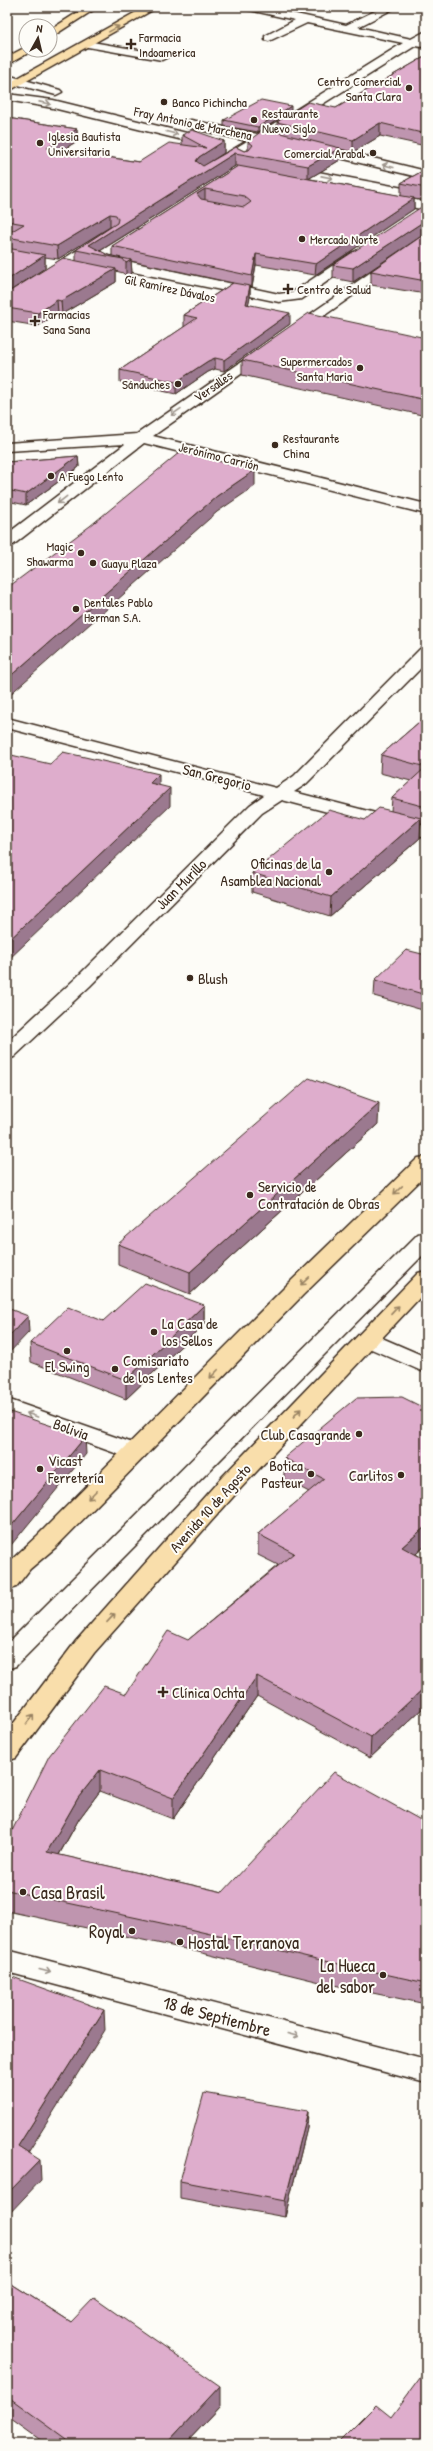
<svg xmlns="http://www.w3.org/2000/svg" width="433" height="2451" font-family="'Patrick Hand',sans-serif">
	<style>
		.lines { fill: none; stroke-linecap: round; stroke-linejoin: round }
		.minor-casing { stroke: #3b2a1e; stroke-width: 3 }
		.major-casing { stroke: #3b2a1e; stroke-width: 3 }
		.minor { fill: #fdfcf7; fill-rule: evenodd }
		.major { fill: #f9deab; fill-rule: evenodd }
		.wall { fill: #bf95af; stroke: #3b2a1e; fill-rule: evenodd }
		.shaded-wall { fill: #9b798f; stroke: #3b2a1e }
		.building { fill: #deadcc; stroke: #3b2a1e; fill-rule: evenodd }
		.oneway { stroke: #9a8464 }
		.oneway2 { stroke: #9c938a }
		.poi-dot { fill: #3b2a1e; stroke: #fdfcf7; stroke-width: 1.5 }
		.labels { text-anchor: middle; dominant-baseline: central; stroke-width: 4; stroke-linejoin: round; paint-order: stroke }
		.far-poi-label { font-size: 13px; fill: #3b2a1e; stroke: #fdfcf7; text-anchor: start }
		.far-street-label { font-size: 13px; fill: #3b2a1e; stroke: #fdfcf7 }
		.street-label { font-size: 15px; fill: #3b2a1e; stroke: #fdfcf7 }
		.poi-label { font-size: 15px; fill: #3b2a1e; stroke: #fdfcf7; text-anchor: start }
		.near-poi-label { font-size: 18px; fill: #3b2a1e; stroke: #fdfcf7; text-anchor: start }
		.near-street-label { font-size: 18px; fill: #3b2a1e; stroke: #fdfcf7 }
	</style>
	<rect width="100%" height="100%" fill="#fdfcf7"/>
	<filter id="ink" filterUnits="userSpaceOnUse"><feTurbulence type="fractalNoise" baseFrequency=".025" numOctaves="2"/><feDisplacementMap in="SourceGraphic" scale="8" xChannelSelector="R" yChannelSelector="G"/><feConvolveMatrix kernelMatrix="1 2 1 2 8 2 1 2 1" color-interpolation-filters="sRGB"/></filter>
	<g filter="url(#ink)">
		<g class="lines">
			<g class="minor-casing">
				<path id="minor" d="M244,7H264L346,25L383,7H397L358,27L411,39L426,31V39L422,41L426,45L421,47L415,46L270,137L269,141H262L216,169L212,168L210,165L212,162L247,141L187,127L185,124L187,121L191,120L257,134L403,43L307,23L269,41L265,40V36L295,20L245,9Z
					M86,41L162,54L168,57L162,60L82,46L80,44Z
					M7,75L60,90L62,92L56,95L7,82Z
					M7,94L53,100L215,140L217,143L211,147L53,108L7,100Z
					M311,143L426,171V179L307,150L305,147L307,144Z
					M286,166L403,188L409,192L403,196L282,173L280,170L282,167Z
					M384,194L426,202V210L380,201L378,198Z
					M136,229L142,233L141,236L108,257L279,294L293,292L353,252H363L365,255L302,299L279,302L109,267L91,258L93,255Z
					M426,234V244L153,436L426,504V514L144,443L13,545L7,547V534L125,444L7,451V443L137,434Z
					M101,235L107,239L106,242L7,305V295Z
					M426,648V663L306,784L294,792L426,826V838L282,800L262,813L90,986L14,1057L7,1059V1042L76,978L250,805L264,795L7,728V718L276,788L294,776L420,649Z
					M426,1232V1252L16,1666L7,1669V1644L418,1234Z
					M368,1332L426,1357V1373L360,1344L356,1339L360,1334Z
					M7,1399L144,1447L147,1452L144,1457L135,1460L126,1457L7,1414Z
					M7,1950L426,2059V2083L7,1972Z"/>
			</g>
			<g class="major-casing">
				<path id="major" d="M86,7H98L50,38V30Z
					M145,7H158L7,92V84Z
					M26,47V50H32L30,52L7,65V57Z
					M426,1157V1175L303,1295L56,1547L30,1569L16,1587L7,1590V1564L38,1535L287,1285L418,1158Z
					M426,1271V1291L241,1488L94,1653L16,1758L7,1761V1732L76,1641L223,1476L418,1273Z"/>
			</g>
			<use href="#minor" class="minor"/>
			<use href="#major" class="major"/>
		</g>
		<path class="wall" d="M426,56V146L380,136L353,152L340,149V160L308,179L401,196V183L426,169V201L414,199V209L315,275L256,265L252,287L250,286V297L248,304L290,324L224,371L215,369L208,372L176,394L120,382V370L184,327V315L233,283L131,261L132,273L126,276L123,273L116,271V282L62,314L58,313L38,326L7,321V118L77,129V141L63,150L139,162L182,145V135L224,141V153L211,162L236,147L244,151L248,150V141L277,133V122L336,108ZM235,166H238L112,246V256L108,255L100,251ZM110,227H111L76,250V261L16,287L45,268V257L58,259Z
			M291,112L258,132L224,126V120Z
			M426,233L353,282L333,278V265Z
			M426,233V294L371,285V271Z
			M426,338V416L242,375V360Z
			M78,456L79,467L26,505L7,501V462Z
			M426,716V824L421,823L420,838L330,916L252,892V873L365,820L391,811L392,798L411,781L380,773L381,755Z
			M426,955V1011L374,996L375,980Z
			M378,1124L190,1294L118,1265V1244Z
			M204,1305V1324L126,1399L31,1362L30,1343L103,1321Z
			M426,1409V1545L416,1554L426,1560V1705L370,1758L257,1696L173,1819L100,1791L79,1819L59,1855L223,1892L426,1823V2004L324,1983L190,1950L7,1911V1841L126,1694L188,1640L278,1565L258,1555V1534L309,1492L284,1479V1458Z
			M308,2111L307,2128L285,2217L180,2198V2181Z
			M7,2281L71,2322L220,2407L185,2444H46L7,2416Z"/>
		<path class="shaded-wall" d="M291,106V112L258,132V127Z
			M380,123V136L353,152V140Z
			M77,129V141L47,160V148Z
			M224,141V153L199,169L196,161L199,157Z
			M340,148V160L308,179V166Z
			M235,153V166L95,254L89,245Z
			M205,189V200L198,205L197,194Z
			M414,198V209L315,275L316,264Z
			M110,214V227L58,259L57,246Z
			M426,220V233L353,282V268Z
			M256,254V265L252,287V276Z
			M45,255V268L7,293V280Z
			M131,260L132,273L126,276V263Z
			M116,269V282L62,314L61,301Z
			M250,286V297L246,315V304Z
			M57,300L58,313L38,326V313Z
			M290,313V324L224,371V360Z
			M215,358V369L208,372L176,394V382L208,361Z
			M78,456L79,467L26,505V494Z
			M255,470V486L217,512L7,697V679L217,496Z
			M159,774V792L150,783Z
			M170,788V806L7,961V942Z
			M421,818L420,838L330,916L331,897Z
			M379,1103L378,1124L190,1294V1272Z
			M204,1305V1324L126,1399V1380Z
			M28,1316L29,1332L7,1355V1338Z
			M85,1437L86,1454L7,1550V1531Z
			M426,1526V1545L401,1567L402,1547Z
			M257,1676V1696L173,1819V1798Z
			M426,1686V1705L370,1758L371,1737Z
			M100,1770V1791L79,1819L48,1874L47,1852L78,1798Z
			M104,2010L105,2030L19,2167L18,2146Z
			M308,2111L307,2128L285,2217V2201Z
			M40,2160L41,2180L7,2216V2194Z
			M220,2386V2407L185,2444H166Z"/>
		<path class="building" d="M426,56V134L380,123L353,140L277,122L308,102L336,108Z
			M261,100L291,106L258,127L224,120Z
			M7,118L77,129L47,148L139,162L169,143L206,148L182,135L192,130L224,141L199,157L196,161L203,166L236,147L244,151L249,150L253,145L248,141L262,131L276,132L340,148L308,166L235,153L89,245L108,255L131,260L126,263L123,259L76,250L117,223L118,219L116,215L110,214L57,246L7,237V234L24,224L7,221Z
			M238,166L414,198L316,264L256,254L252,276L112,246ZM205,189L244,196L251,202L244,207L201,199L197,194Z
			M426,169V188L401,183Z
			M426,204V220L353,268L333,265Z
			M426,233V281L371,271Z
			M7,248L45,255L7,280Z
			M63,258L116,269L61,301L57,300L38,313L7,308V293Z
			M233,283L250,286L246,304L290,313L224,360L215,358L208,361L176,382L120,370L197,318L184,315Z
			M309,313L426,338V400L242,360Z
			M180,452L255,470L217,496L7,679V588L90,526Z
			M78,456L26,494L7,490V462Z
			M426,716V767L381,755Z
			M63,752L159,774L150,783L170,788L7,942V754L50,764Z
			M426,767V807L392,798Z
			M379,808L421,818L331,897L252,873L329,810L365,820Z
			M406,950L426,955V995L375,980Z
			M309,1078L379,1103L190,1272L118,1244Z
			M145,1283L204,1305L126,1380L30,1343L68,1307L103,1321Z
			M7,1308L28,1316L7,1338Z
			M402,1397L426,1409V1526L402,1547L426,1560V1686L371,1737L257,1676L173,1798L100,1770L78,1798L47,1852L223,1892L334,1772L426,1823V1983L325,1961L189,1929L7,1890V1841L49,1756L104,1686L126,1694L168,1631L188,1640L294,1553L258,1534L324,1479L284,1458L356,1398Z
			M7,1411L85,1437L7,1531Z
			M7,1975L104,2010L18,2146L40,2160L7,2194Z
			M204,2093L308,2111L285,2201L180,2181Z
			M7,2281L71,2322L94,2298L220,2386L166,2444H73L7,2396Z
			M426,2370V2444H337L376,2405L391,2417Z"/>
		<defs><path id="oneway-shaft" d="M-6 0H5M1.5-3L5.5 0L1.5 3" fill="none" stroke-width="1.6" stroke-linecap="round" stroke-linejoin="round"/></defs>
		<g class="oneway">
			<use href="#oneway-shaft" transform="translate(114 29) rotate(-29)"/>
			<use href="#oneway-shaft" transform="translate(398 1190) rotate(136)"/>
			<use href="#oneway-shaft" transform="translate(305 1281) rotate(137)"/>
			<use href="#oneway-shaft" transform="translate(395 1310) rotate(-47)"/>
			<use href="#oneway-shaft" transform="translate(214 1374) rotate(134)"/>
			<use href="#oneway-shaft" transform="translate(297 1413) rotate(-47)"/>
			<use href="#oneway-shaft" transform="translate(92 1495) rotate(135)"/>
			<use href="#oneway-shaft" transform="translate(111 1618) rotate(-47)"/>
			<use href="#oneway-shaft" transform="translate(30 1719) rotate(-53)"/>
		</g>
		<g class="oneway2">
			<use href="#oneway-shaft" transform="translate(45 103) rotate(11)"/>
			<use href="#oneway-shaft" transform="translate(172 133) rotate(14)"/>
			<use href="#oneway-shaft" transform="translate(388 166) rotate(-166)"/>
			<use href="#oneway-shaft" transform="translate(327 177) rotate(11)"/>
			<use href="#oneway-shaft" transform="translate(176 412) rotate(145)"/>
			<use href="#oneway-shaft" transform="translate(62 500) rotate(142)"/>
			<use href="#oneway-shaft" transform="translate(32 1415) rotate(-160)"/>
			<use href="#oneway-shaft" transform="translate(45 1971) rotate(15)"/>
			<use href="#oneway-shaft" transform="translate(293 2035) rotate(15)"/>
		</g>
	</g>
	<g class="poi-dot">
		<path d="M129 38h4v4h4v4h-4v4h-4v-4h-4v-4h4z"/>
		<circle cx="409" cy="88" r="4"/>
		<circle cx="164" cy="102" r="4"/>
		<circle cx="254" cy="120" r="4"/>
		<circle cx="40" cy="143" r="4"/>
		<circle cx="373" cy="153" r="4"/>
		<circle cx="302" cy="239" r="4"/>
		<path d="M286 283h4v4h4v4h-4v4h-4v-4h-4v-4h4z"/>
		<path d="M33 315h4v4h4v4h-4v4h-4v-4h-4v-4h4z"/>
		<circle cx="360" cy="368" r="4"/>
		<circle cx="178" cy="384" r="4"/>
		<circle cx="275" cy="445" r="4"/>
		<circle cx="51" cy="476" r="4"/>
		<circle cx="81" cy="553" r="4"/>
		<circle cx="93" cy="563" r="4"/>
		<circle cx="76" cy="609" r="4"/>
		<circle cx="329" cy="872" r="4"/>
		<circle cx="190" cy="978" r="4"/>
		<circle cx="250" cy="1195" r="4"/>
		<circle cx="154" cy="1332" r="4"/>
		<circle cx="67" cy="1351" r="4"/>
		<circle cx="115" cy="1369" r="4"/>
		<circle cx="359" cy="1434" r="4"/>
		<circle cx="40" cy="1469" r="4"/>
		<circle cx="311" cy="1474" r="4"/>
		<circle cx="401" cy="1475" r="4"/>
		<path d="M161 1686h4v4h4v4h-4v4h-4v-4h-4v-4h4z"/>
		<circle cx="23" cy="1892" r="4"/>
		<circle cx="132" cy="1931" r="4"/>
		<circle cx="180" cy="1942" r="4"/>
		<circle cx="383" cy="1975" r="4"/>
	</g>
	<g class="labels">
		<g class="far-poi-label">
			<text x="139" y="37">Farmacia<tspan x="139" dy="15">Indoamerica</tspan></text>
			<text x="401" y="81" text-anchor="end">Centro Comercial<tspan x="401" dy="15">Santa Clara</tspan></text>
			<text x="172" y="102">Banco Pichincha</text>
			<text x="262" y="113">Restaurante<tspan x="262" dy="15">Nuevo Siglo</tspan></text>
			<text x="48" y="136">Iglesia Bautista<tspan x="48" dy="15">Universitaria</tspan></text>
			<text x="365" y="153" text-anchor="end">Comercial Arabal</text>
			<text x="310" y="239">Mercado Norte</text>
			<text x="297" y="289">Centro de Salud</text>
			<text x="43" y="314">Farmacias<tspan x="43" dy="15">Sana Sana</tspan></text>
			<text x="352" y="361" text-anchor="end">Supermercados<tspan x="352" dy="15">Santa Maria</tspan></text>
			<text x="170" y="384" text-anchor="end">Sánduches</text>
			<text x="283" y="438">Restaurante<tspan x="283" dy="15">China</tspan></text>
			<text x="59" y="476">A Fuego Lento</text>
			<text x="73" y="546" text-anchor="end">Magic<tspan x="73" dy="15">Shawarma</tspan></text>
			<text x="101" y="563">Guayu Plaza</text>
			<text x="84" y="602">Dentales Pablo<tspan x="84" dy="15">Herman S.A.</tspan></text>
		</g>
		<g class="far-street-label">
			<text transform="translate(193 123) rotate(12)">Fray Antonio de Marchena</text>
			<text transform="translate(170 288) rotate(12)">Gil Ramírez Dávalos</text>
			<text transform="translate(213 386) rotate(-35)">Versalles</text>
			<text transform="translate(219 456) rotate(14)">Jerónimo Carrión</text>
		</g>
		<g class="street-label">
			<text transform="translate(217 777) rotate(14)">San Gregorio</text>
			<text transform="translate(181 884) rotate(-45)">Juan Murillo</text>
			<text transform="translate(71 1429) rotate(20)">Bolivia</text>
			<text transform="translate(210 1508) rotate(-48)">Avenida 10 de Agosto</text>
		</g>
		<g class="poi-label">
			<text x="321" y="863" text-anchor="end">Oficinas de la<tspan x="321" dy="17">Asamblea Nacional</tspan></text>
			<text x="198" y="978">Blush</text>
			<text x="258" y="1186">Servicio de<tspan x="258" dy="17">Contratación de Obras</tspan></text>
			<text x="162" y="1323">La Casa de<tspan x="162" dy="17">los Sellos</tspan></text>
			<text x="123" y="1360">Comisariato<tspan x="123" dy="17">de los Lentes</tspan></text>
			<text x="67" y="1366" text-anchor="middle">El Swing</text>
			<text x="351" y="1434" text-anchor="end">Club Casagrande</text>
			<text x="48" y="1460">Vicast<tspan x="48" dy="17">Ferretería</tspan></text>
			<text x="303" y="1465" text-anchor="end">Botica<tspan x="303" dy="17">Pasteur</tspan></text>
			<text x="393" y="1475" text-anchor="end">Carlitos</text>
			<text x="172" y="1692">Clínica Ochta</text>
		</g>
		<g class="near-poi-label">
			<text x="31" y="1892">Casa Brasil</text>
			<text x="124" y="1931" text-anchor="end">Royal</text>
			<text x="188" y="1942">Hostal Terranova</text>
			<text x="375" y="1965" text-anchor="end">La Hueca<tspan x="375" dy="21">del sabor</tspan></text>
		</g>
		<g class="near-street-label">
			<text transform="translate(217 2016) rotate(15)">18 de Septiembre</text>
		</g>
	</g>
	<rect width="433" height="2451" fill="none" stroke="#fdfcf7" stroke-width="24"/>
	<rect x="12" y="12" width="409" height="2427" fill="none" stroke="#3b2a1e" stroke-width="1.5" filter="url(#ink)"/>
	<g transform="translate(38 38) rotate(8)"><circle r="19" fill="#fdfcf7" stroke="#afa8a0"/>
	<path d="M0-3L7 15L0 10L-7 15Z" fill="#3b2a1e"/>
	<text y="-6" font-size="11" font-weight="bold" text-anchor="middle" fill="#3b2a1e">N</text>
	</g>
</svg>
